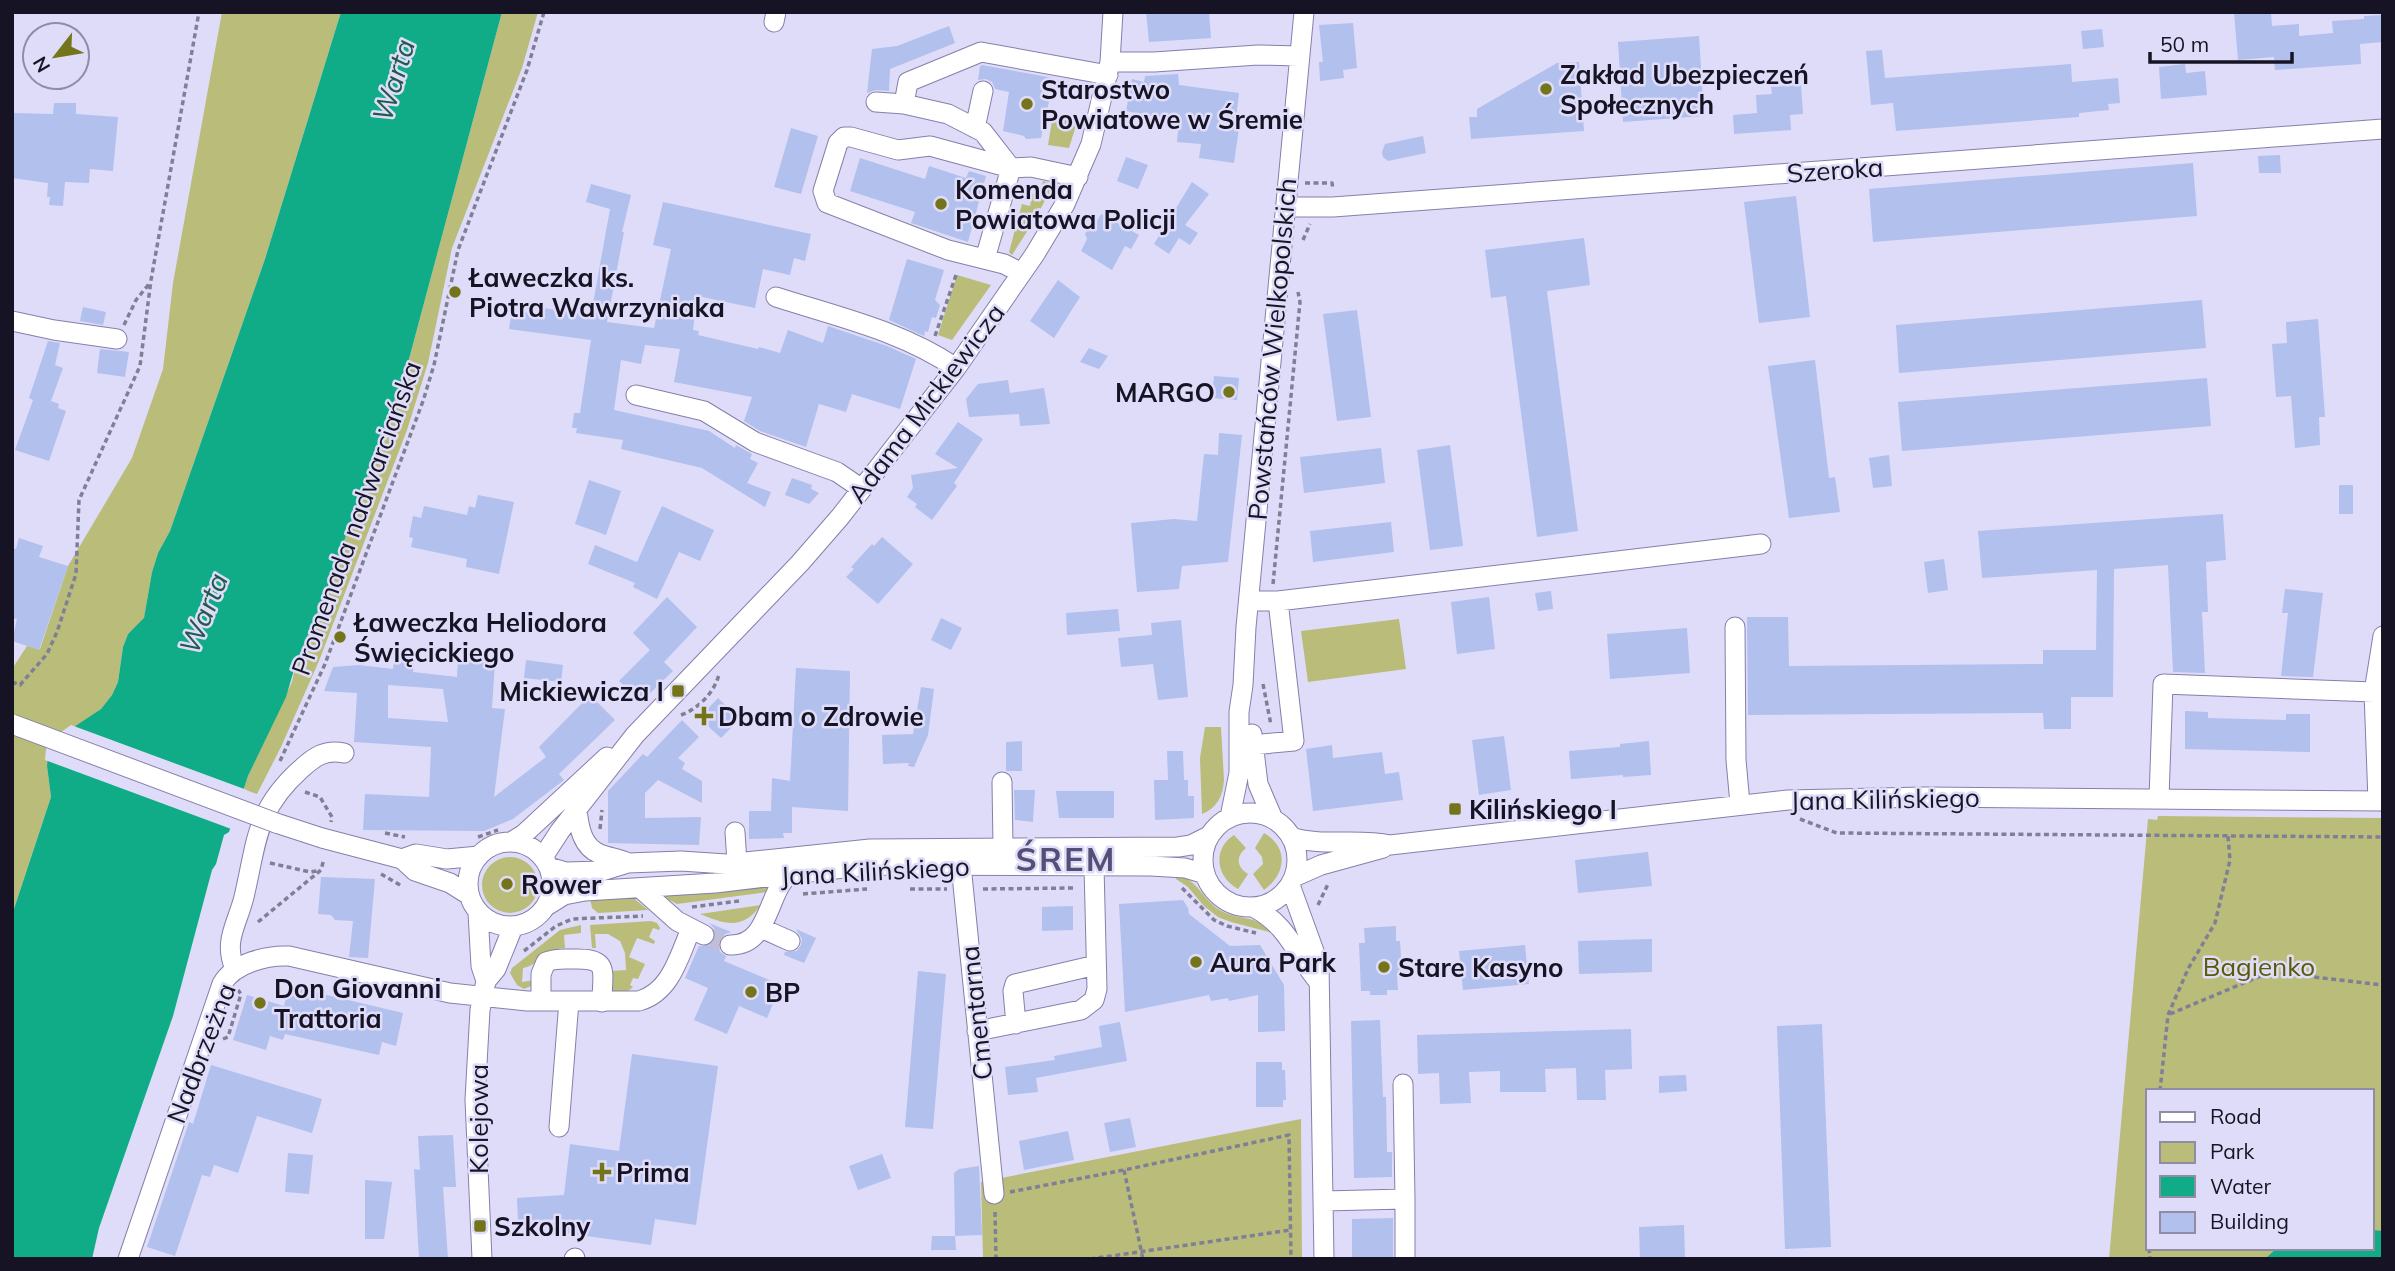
<svg xmlns="http://www.w3.org/2000/svg" width="2395" height="1271" font-family="Mulish,sans-serif">
	<style>
		.green { fill: #babc7a; fill-rule: evenodd }
		.water { fill: #0fac87 }
		.pier { fill: #dfdcf9 }
		.building { fill: #b1c0ec; fill-rule: evenodd }
		.lines { fill: none; stroke-linecap: round; stroke-linejoin: round }
		.minor-tunnel { stroke: #c1bed9; stroke-width: 19; stroke-dasharray: 19 10; stroke-linecap: butt }
		.minor-casing { stroke: #857fab; stroke-width: 21 }
		.path { stroke: #817f96; stroke-width: 3.5; stroke-dasharray: 5 3.5; stroke-linecap: butt }
		.minor { stroke: #fff; stroke-width: 19 }
		.minor-bridge-casing { stroke: #857fab; stroke-width: 21; stroke-linecap: butt }
		.minor-bridge { stroke: #fff; stroke-width: 19 }
		.poi-dot { fill: #74751b; stroke: #dfdcf9; stroke-width: 2.5 }
		.labels { text-anchor: middle; dominant-baseline: central; stroke-width: 5; stroke-linejoin: round; paint-order: stroke }
		.poi-label { font-size: 26px; font-weight: bold; fill: #161424; stroke: #dfdcf9; text-anchor: start }
		.street-label { font-size: 26px; fill: #161424; stroke: #dfdcf9 }
		.park-label { font-size: 26px; fill: #595906; stroke: #dfdcf9 }
		.water-label { font-size: 28px; font-style: italic; fill: #235948; stroke: #dfdcf9 }
		.district-label { font-size: 33px; font-weight: bold; letter-spacing: 2px; fill: #544f77; stroke: #dfdcf9 }
	</style>
	<rect width="100%" height="100%" fill="#dfdcf9"/>
	<path class="green" d="M222,12H341L265,259L170,531L158,553L152,572L144,619L128,634L123,647L118,682L112,695L101,709L84,721L47,766L51,797L12,915V669L27,646L40,649L68,566L132,458L163,369L173,283Z
		M502,12H538L522,68L452,248L428,363L407,430L319,661L281,747L257,794L243,789L248,776L292,682L296,663L327,589L409,359Z
		M1053,115L1078,119L1069,148L1048,145Z
		M1043,181L1054,184L1035,219L1012,255L1009,252L1022,204L1030,206L1031,200L1023,197L1024,192L1039,195Z
		M957,275L991,285L952,340L938,335Z
		M1399,619L1406,669L1308,682L1301,631Z
		M1205,727H1221L1224,780C1223,796 1217,808 1202,814L1200,758Z
		M2158,816L2383,818V1259H2109L2148,819L2157,820ZM2148,1091H2372V1248H2148Z
		M1264,833C1289,847 1286,875 1264,890L1253,874L1263,864L1262,857L1255,848Z
		M1234,835L1246,848C1235,857 1237,867 1248,874L1238,889C1216,877 1212,849 1234,835Z
		M482 885a28 28 0 1 1 56 0a28 28 0 1 1-56 0Z
		M1176,874C1199,881 1201,897 1218,909C1239,922 1255,913 1273,933L1231,922L1218,917L1204,906L1188,887L1176,879Z
		M770,882L767,892L677,904L660,895Z
		M631,896L648,910L598,913L592,908L590,898Z
		M761,905C742,931 725,924 700,914Z
		M651,921L657,923L660,928L659,930L653,928L649,937L655,941L654,944L637,938L629,957L645,964L638,979L633,978L630,985L633,987L628,991L609,992L610,971L626,970L625,953L620,941L608,934H595L596,948H592L590,925Z
		M581,925V933L564,935L565,948C543,949 542,964 523,968L522,982L534,980L531,986L524,989L517,985L510,973L512,968L560,930Z
		M1301,1119L1302,1259H983L981,1182Z"/>
	<path class="water" d="M341,12H502L409,359L327,589L296,663L286,697L248,776L229,832L224,835L216,864L212,870L173,1016L99,1228L92,1259H12V915L51,797L47,766L49,750L59,737L101,709L112,695L118,682L123,647L128,634L144,618L152,572L158,553L170,531L265,259Z
		M2372,1230L2383,1231V1259H2265L2277,1248H2372Z"/>
	<path class="pier" d="M71,725L247,790L234,830L45,760L46,749L57,735Z"/>
	<path class="building" d="M1146,12H1209L1211,38L1149,42Z
		M2234,12H2271L2272,26L2299,24V36L2333,33L2332,21L2364,19V16L2383,15V42L2360,44L2361,64L2275,70L2274,57L2238,60Z
		M1353,23L1357,68L1343,70L1344,78L1320,81L1319,62H1323L1319,25Z
		M949,26L955,43L890,69L889,91L876,90L867,93L872,49L897,46Z
		M2102,29L2104,47L2083,49L2081,31Z
		M1699,36L1704,116L1623,122L1618,42Z
		M1882,50L1885,78L2071,64L2072,82L2118,78L2120,103L2108,104L2109,110L2079,113V117L1896,131L1893,103L1871,105L1866,51Z
		M1579,62L1584,131L1471,139L1469,117H1477V109L1557,63Z
		M2185,64L2186,73L2205,71L2207,95L2161,99L2159,67Z
		M982,65L1054,78L1041,138L1026,139L1024,136L1003,131L1009,92L995,89L992,82L986,79L978,80L980,66Z
		M1178,74L1179,85L1239,93L1235,127L1239,128L1234,163L1199,158L1201,144L1177,142L1179,121L1126,111L1132,79L1144,82L1145,76Z
		M1801,85L1803,114L1790,115L1791,130L1734,134L1733,115L1757,113L1756,95L1772,94L1771,87Z
		M54,103H76V114L118,117L113,171L90,169L89,183L65,182L63,206L49,205L50,197H47L48,183L12,178V113L53,114Z
		M791,128L818,136L801,194L774,187Z
		M1423,136L1426,153L1388,161L1383,157L1382,152L1385,144Z
		M2280,155L2281,173H2259L2258,156Z
		M1126,157L1148,165L1138,189L1117,181Z
		M860,158L925,179L929,166L966,178L969,171L986,176L968,242L911,223L915,212L850,191Z
		M2193,163L2197,216L1873,242L1869,189Z
		M1192,182L1209,194L1185,225L1198,233L1190,245L1179,238L1169,254L1154,244Z
		M591,184L631,195L622,232H624L607,322L654,328L671,249L653,245L663,202L811,234L805,261L794,258L790,275L763,269L755,308L697,296L693,330L699,331L698,335L758,349L759,347L780,353L788,330L823,343L828,326L887,346L916,359L900,409L852,394L846,412L819,404L806,447L760,431L744,421L752,397L674,382L680,349L645,345L641,364L621,360L614,410L709,431L735,448L736,445L752,454L750,459L758,463L747,483L771,492L765,507L702,468L621,449L623,440L576,433L577,428H572L574,413H580L591,340L509,329L512,310L542,315L543,308L591,315L610,209L586,202Z
		M1796,196L1810,317L1759,323L1744,202Z
		M1101,214L1139,235L1131,249L1125,246L1112,270L1081,251L1087,239L1085,234L1089,227L1095,225Z
		M1584,238L1590,285L1547,291L1578,531L1537,537L1506,296L1491,298L1485,250Z
		M907,259L944,270L935,300L940,305L936,318L932,317L928,332L925,331L924,336L889,320Z
		M1058,280L1080,297L1054,338L1030,321Z
		M2202,300L2206,348L1899,373L1896,325Z
		M83,307L106,312L103,325L80,321Z
		M1357,310L1371,417L1337,421L1323,314Z
		M2318,319L2325,417H2319L2320,445L2295,448L2291,396L2276,397L2272,344L2287,343L2286,322Z
		M48,341L60,343L55,365L63,368L51,401L59,404L58,408L66,411L49,461L15,450L33,400L29,398Z
		M1089,348L1108,356L1099,369L1080,362Z
		M100,349L129,352L125,377L97,373Z
		M1815,360L1829,478L1835,477L1840,512L1789,518L1768,366Z
		M1214,376L1239,378L1237,400L1212,398Z
		M2207,378L2211,426L1902,451L1898,402Z
		M1008,380L1010,393L1044,388L1050,424L1020,426L1019,414L969,417L966,399L978,384Z
		M958,422L983,439L954,483L957,486L932,520L915,507L917,504L907,497L913,488L911,475L958,468L935,454Z
		M1219,433L1242,435L1228,562L1182,566L1179,589L1137,592L1131,523L1174,519L1197,521L1204,454L1218,455Z
		M1450,445L1463,546L1430,550L1417,450Z
		M1381,448L1385,483L1304,493L1300,457Z
		M1889,455L1892,486L1873,488L1869,458Z
		M792,478L812,485L811,489L819,493L809,504L785,495Z
		M589,480L621,491L606,535L575,524Z
		M2339,485H2353V514H2339Z
		M478,495L514,502L499,574L466,567L467,559L411,547L413,538L409,537L413,516L421,518L424,506L467,515L469,506L475,508Z
		M662,506L714,530L700,561L679,552L657,599L633,587L635,583L588,564L595,545L637,562Z
		M2223,514L2226,560L2206,562L2208,612H2202L2205,673L2173,672L2168,565L2114,569L2113,697H2071V729H2044L2043,713L1748,715L1747,617H1788L1789,666L2043,664V650H2096L2097,570L1982,578L1978,531Z
		M1391,522L1394,552L1313,562L1310,531Z
		M882,537L913,564L878,604L846,577L854,569L851,567L872,544L874,546Z
		M19,538L43,546L39,557L68,566L39,650L12,641L17,619L12,618V548L16,549Z
		M1944,559L1948,590L1928,593L1924,562Z
		M2285,589L2323,593L2313,677L2281,676L2288,613H2282Z
		M1551,591L1553,609L1538,611L1535,593Z
		M667,597L697,627L664,662L673,671L641,702L619,681L650,650L633,633Z
		M1489,597L1495,649L1457,654L1451,602Z
		M1118,609L1120,631L1067,635L1066,613Z
		M941,618L962,628L951,650L931,640Z
		M1181,620L1188,697L1158,700L1153,664L1121,667L1118,638L1152,635L1151,623Z
		M1687,628L1690,673L1610,679L1607,634Z
		M395,651L415,653L413,672L457,677L458,659L495,663L492,708L505,709L494,797L546,757L539,747L590,695L615,720L559,774L564,780L513,819L484,831L363,830L365,794L429,797L431,747L354,742L357,693L324,691L333,667L359,665L393,669ZM388,685L443,689L448,722L388,718Z
		M526,660L563,665L561,682L524,678Z
		M796,668L850,671L848,811L792,807V833H783L784,838L749,839V811H771L772,778L790,781Z
		M921,687L934,689L928,735L914,767L908,766L909,763L883,764L882,735L913,734Z
		M718,698L740,719L721,738L699,718Z
		M2185,711L2208,712V718L2286,720V714H2310V752L2185,749Z
		M682,720L699,737L678,758L685,763L682,769L702,781V803L658,780L645,793V818L701,817L699,845L608,843V791L643,754L647,757Z
		M1504,736L1511,790L1479,795L1472,740Z
		M1022,741V771H1006V742Z
		M1649,741L1651,775L1623,777V775L1571,779L1569,751L1620,747V744Z
		M1332,745L1333,758L1382,752L1385,774L1399,772L1403,800L1313,811L1306,749Z
		M1167,751H1183L1184,780H1188V796H1194V818L1155,820L1154,780H1168Z
		M1014,790H1035L1033,822L1015,820Z
		M1056,791H1114V818H1059Z
		M1648,852L1652,886L1578,893L1575,860Z
		M321,877L375,879L368,958L349,957L353,921L335,920L331,915L318,914Z
		M1183,900L1188,908L1189,914L1230,946L1260,945L1284,985L1285,1031L1258,1032V995L1229,1001L1228,998L1211,1001L1209,995L1125,1012L1119,904Z
		M1073,906V930L1042,931V907Z
		M709,923L731,932L723,935L718,941L720,952L726,956L724,961L781,985L767,1018L739,1006L727,1034L694,1020L708,988L685,978L699,946H710L715,940V929Z
		M1396,926V941H1400L1401,957H1406V977H1397L1398,990H1387V995H1370V991H1361L1359,943H1365L1364,928Z
		M796,929L816,938L804,963L784,955L785,952L797,951L801,945L802,939Z
		M1652,939V972L1579,974L1578,941Z
		M1525,945L1529,984L1463,990L1459,951Z
		M918,971L946,974L933,1129L905,1127Z
		M289,986L403,1013L396,1046L382,1042L379,1055L285,1034L283,1040L270,1036L266,1050L233,1040L247,995L284,1006Z
		M1380,1020L1383,1097H1386L1387,1152H1392V1177L1354,1178L1351,1021Z
		M1120,1022L1127,1061L1036,1078L1038,1092L1008,1095L1005,1067L1055,1060L1054,1056L1102,1047L1099,1026Z
		M1822,1024L1831,1247L1785,1249L1777,1026Z
		M1631,1029L1632,1069L1605,1070L1606,1100H1577L1576,1068L1545,1069L1546,1092H1500V1071L1469,1072L1471,1103L1440,1104L1439,1073L1418,1074L1417,1035Z
		M632,1054L718,1066L696,1225L655,1219L651,1245L558,1232L560,1219L518,1221L517,1198L564,1195L570,1144L619,1151Z
		M1256,1062H1282V1070H1285L1286,1100H1283V1107H1256Z
		M211,1065L322,1099L312,1133L257,1116L238,1173L214,1165L210,1177L202,1175L175,1256L147,1247L189,1122L193,1124Z
		M1686,1075L1687,1091L1659,1093V1076Z
		M1130,1118L1136,1147L1110,1152L1104,1123Z
		M1068,1131L1074,1160L1024,1170L1019,1141Z
		M453,1135L456,1187H443L448,1259H419L414,1169L420,1170L418,1136Z
		M288,1153L313,1155L309,1194L285,1192Z
		M882,1154L891,1178L858,1190L849,1166Z
		M979,1166L982,1235L955,1236L954,1173L959,1169Z
		M365,1180L392,1182L384,1239H365Z
		M1393,1218V1259H1352V1219Z
		M1684,1225L1685,1259H1640L1639,1227Z
		M932,1236H955L956,1250H931Z"/>
	<g class="lines">
		<path class="minor-tunnel" d="M704,935L730,945"/>
		<g class="minor-casing">
			<path id="minor" d="M774,22L776,12
				M1110,62H1154L1258,55L1299,56
				M876,102L904,104
				M975,128L983,91
				M1287,207H1333L2383,129
				M985,259L1011,168L983,132L948,114L904,104L908,82L981,52L1108,75
				M1022,273L1004,264L948,250L827,203L823,191L838,143L844,137H851L898,150L930,146L1011,168L1031,167L1078,177
				M776,297C838,317 902,331 956,368
				M12,321L54,330L117,339
				M636,395L704,411L755,442L837,472L862,489
				M1249,601H1278L1294,741L1252,745
				M1278,601L1761,544
				M1735,627L1736,760L1740,804
				M1252,734L1258,784L1273,819
				M1002,782L1003,847
				M2159,798L2163,684L2374,692
				M2378,801L2374,692L2383,636
				M577,810C579,827 582,847 600,854C610,858 619,858 628,863
				M1203 860a47 47 0 1 1 94 0a47 47 0 1 1-94 0Z
				M1230,817L1239,773V712L1243,685L1246,627L1304,12
				M276,823L322,838L402,859L415,871L450,883L469,895
				M735,832L737,863
				M1291,837C1323,847 1357,838 1390,845L1788,800L1924,797L2383,801
				M468 884a42 42 0 1 1 84 0a42 42 0 1 1-84 0Z
				M511,842L524,834L607,757
				M963,854L961,865L994,1194
				M543,857L560,831L635,735L800,563L840,517L956,368L1035,254L1065,204L1091,144L1110,62L1113,12
				M402,859L416,854L447,859L479,856
				M549,867L566,872L602,871L628,863L681,861L726,864L870,849L1178,847L1191,845L1209,836
				M1294,877L1321,865L1383,848
				M1290,885L1319,965L1324,1259
				M640,888L677,921L704,935
				M548,905L564,895L585,891L715,883L870,865L1151,866L1185,868L1205,874
				M1253,907C1288,925 1294,952 1318,981
				M478,913L481,966L486,981
				M761,928L790,941
				M730,945C770,946 766,894 790,873
				M235,969C223,941 237,925 244,897C257,842 255,810 301,769C314,757 325,749 344,753
				M541,1001V974L546,962C555,958 564,959 573,959C611,958 602,971 602,1002
				M1016,1024L1013,991L1015,984L1096,965
				M977,1031L1081,1010L1094,1000L1097,989L1094,866
				M1403,1084L1405,1199
				M559,1127L569,1001
				M1324,1201L1405,1199V1259
				M128,1259L222,984C234,963 267,955 289,956L450,993L527,1001H639C671,992 679,956 691,929
				M482,1259L475,1100L480,1010L486,981L496,969L513,927
				M574,1259L575,1258"/>
		</g>
		<path class="path" d="M1305,183H1332L1333,189
			M1303,240L1310,224
			M124,325L136,300L149,284
			M935,336L957,272
			M1273,584L1300,302L1298,292
			M12,682L20,685L47,654L57,632L76,574L79,500L140,366L151,280L199,12
			M1263,684L1271,725
			M681,715C698,709 715,692 719,674
			M280,761L325,664L423,401L434,365L458,250L527,70L544,12
			M305,792L320,797L332,817L331,822
			M1800,819L1837,833L2383,837
			M600,829L602,810
			M385,833L405,837
			M478,837L498,830
			M270,863L310,872L317,871
			M381,874L402,886
			M1182,888L1214,920L1227,926L1256,933
			M910,889H947
			M983,889L1076,888
			M803,894L867,889
			M1318,905L1328,884
			M692,907L739,901
			M258,922L321,870L324,859
			M524,951L556,926L572,919L643,916
			M2170,1014L2270,972L2383,985
			M223,1039L228,1037L241,994L238,990
			M2160,1091L2168,1015L2188,969L2215,923L2230,860L2228,836
			M2148,1162V1241
			M1124,1170L1143,1259
			M1010,1192L1124,1170L1289,1135L1291,1259
			M995,1212L996,1259
			M2149,1248L2150,1259
			M1090,1259L1291,1230"/>
		<use href="#minor" class="minor"/>
		<g class="minor-bridge-casing">
			<path id="minor-bridge" d="M12,724L276,823"/>
		</g>
		<use href="#minor-bridge" class="minor-bridge"/>
	</g>
	<g class="poi-dot">
		<circle cx="1546" cy="89" r="7"/>
		<circle cx="1027" cy="104" r="7"/>
		<circle cx="941" cy="204" r="7"/>
		<circle cx="455" cy="292" r="7"/>
		<circle cx="1229" cy="392" r="7"/>
		<circle cx="340" cy="637" r="7"/>
		<rect x="671" y="684" width="14" height="14" rx="3.5"/>
		<path d="M700.5 705.5h7v7h7v7h-7v7h-7v-7h-7v-7h7z"/>
		<rect x="1448" y="802" width="14" height="14" rx="3.5"/>
		<circle cx="507" cy="884" r="7"/>
		<circle cx="1196" cy="962" r="7"/>
		<circle cx="1384" cy="967" r="7"/>
		<circle cx="751" cy="992" r="7"/>
		<circle cx="260" cy="1003" r="7"/>
		<path d="M598.5 1161.5h7v7h7v7h-7v7h-7v-7h-7v-7h7z"/>
		<rect x="473" y="1219" width="14" height="14" rx="3.5"/>
	</g>
	<g class="labels">
		<g class="poi-label">
			<text x="1560" y="74">Zakład Ubezpieczeń<tspan x="1560" dy="30">Społecznych</tspan></text>
			<text x="1041" y="89">Starostwo<tspan x="1041" dy="30">Powiatowe w Śremie</tspan></text>
			<text x="955" y="189">Komenda<tspan x="955" dy="30">Powiatowa Policji</tspan></text>
			<text x="469" y="277">Ławeczka ks.<tspan x="469" dy="30">Piotra Wawrzyniaka</tspan></text>
			<text x="1215" y="392" text-anchor="end">MARGO</text>
			<text x="354" y="622">Ławeczka Heliodora<tspan x="354" dy="30">Święcickiego</tspan></text>
			<text x="664" y="691" text-anchor="end">Mickiewicza I</text>
			<text x="718" y="716">Dbam o Zdrowie</text>
			<text x="1469" y="809">Kilińskiego I</text>
			<text x="521" y="884">Rower</text>
			<text x="1210" y="962">Aura Park</text>
			<text x="1398" y="967">Stare Kasyno</text>
			<text x="274" y="988">Don Giovanni<tspan x="274" dy="30">Trattoria</tspan></text>
			<text x="765" y="992">BP</text>
			<text x="616" y="1172">Prima</text>
			<text x="494" y="1226">Szkolny</text>
		</g>
		<g class="street-label">
			<text transform="translate(1835 170) rotate(-4)">Szeroka</text>
			<text transform="translate(1272 349) rotate(-85)">Powstańców Wielkopolskich</text>
			<text transform="translate(926 403) rotate(-53)">Adama Mickiewicza</text>
			<text transform="translate(356 518) rotate(-70)">Promenada nadwarciańska</text>
			<text transform="translate(1885 799) rotate(-1)">Jana Kilińskiego</text>
			<text transform="translate(875 871) rotate(-3)">Jana Kilińskiego</text>
			<text transform="translate(976 1013) rotate(-96)">Cmentarna</text>
			<text transform="translate(201 1053) rotate(-69)">Nadbrzeżna</text>
			<text transform="translate(478 1119) rotate(-90)">Kolejowa</text>
		</g>
		<g class="park-label">
			<text x="2259" y="966">Bagienko</text>
		</g>
		<g class="water-label">
			<text transform="translate(393 80) rotate(-73)">Warta</text>
			<text transform="translate(203 613) rotate(-68)">Warta</text>
		</g>
		<g class="district-label">
			<text x="1066" y="858">ŚREM</text>
		</g>
	</g>
	<rect width="2395" height="1271" fill="none" stroke="#161424" stroke-width="28"/>
	<rect x="2146" y="1089" width="228" height="161" fill="#dfdcf9" stroke="#8f8ca4" stroke-width="2"/>
	<rect x="2160" y="1112" width="35" height="10" fill="#ffffff" stroke="#8f8ca4" stroke-width="2"/>
	<text x="2210" y="1124" font-size="21" fill="#161424">Road</text>
	<rect x="2160" y="1142" width="35" height="21" fill="#babc7a" stroke="#8f8ca4" stroke-width="2"/>
	<text x="2210" y="1159" font-size="21" fill="#161424">Park</text>
	<rect x="2160" y="1176" width="35" height="21" fill="#0fac87" stroke="#8f8ca4" stroke-width="2"/>
	<text x="2210" y="1194" font-size="21" fill="#161424">Water</text>
	<rect x="2160" y="1212" width="35" height="21" fill="#b1c0ec" stroke="#8f8ca4" stroke-width="2"/>
	<text x="2210" y="1229" font-size="21" fill="#161424">Building</text>
	<g transform="translate(56 56) rotate(239)"><circle r="33" fill="#dfdcf9" stroke="#8f8ca4" stroke-width="2"/>
	<path d="M0-5L12 26L0 18L-12 26Z" fill="#74751b"/>
	<text y="-10" font-size="19" font-weight="bold" text-anchor="middle" fill="#161424">N</text>
	</g>
	<path d="M2150 52v10h142v-10" fill="none" stroke="#161424" stroke-width="3.5"/>
	<text x="2160" y="52" font-size="21" fill="#161424" stroke="#dfdcf9" stroke-width="5" paint-order="stroke">50 m</text>
</svg>
